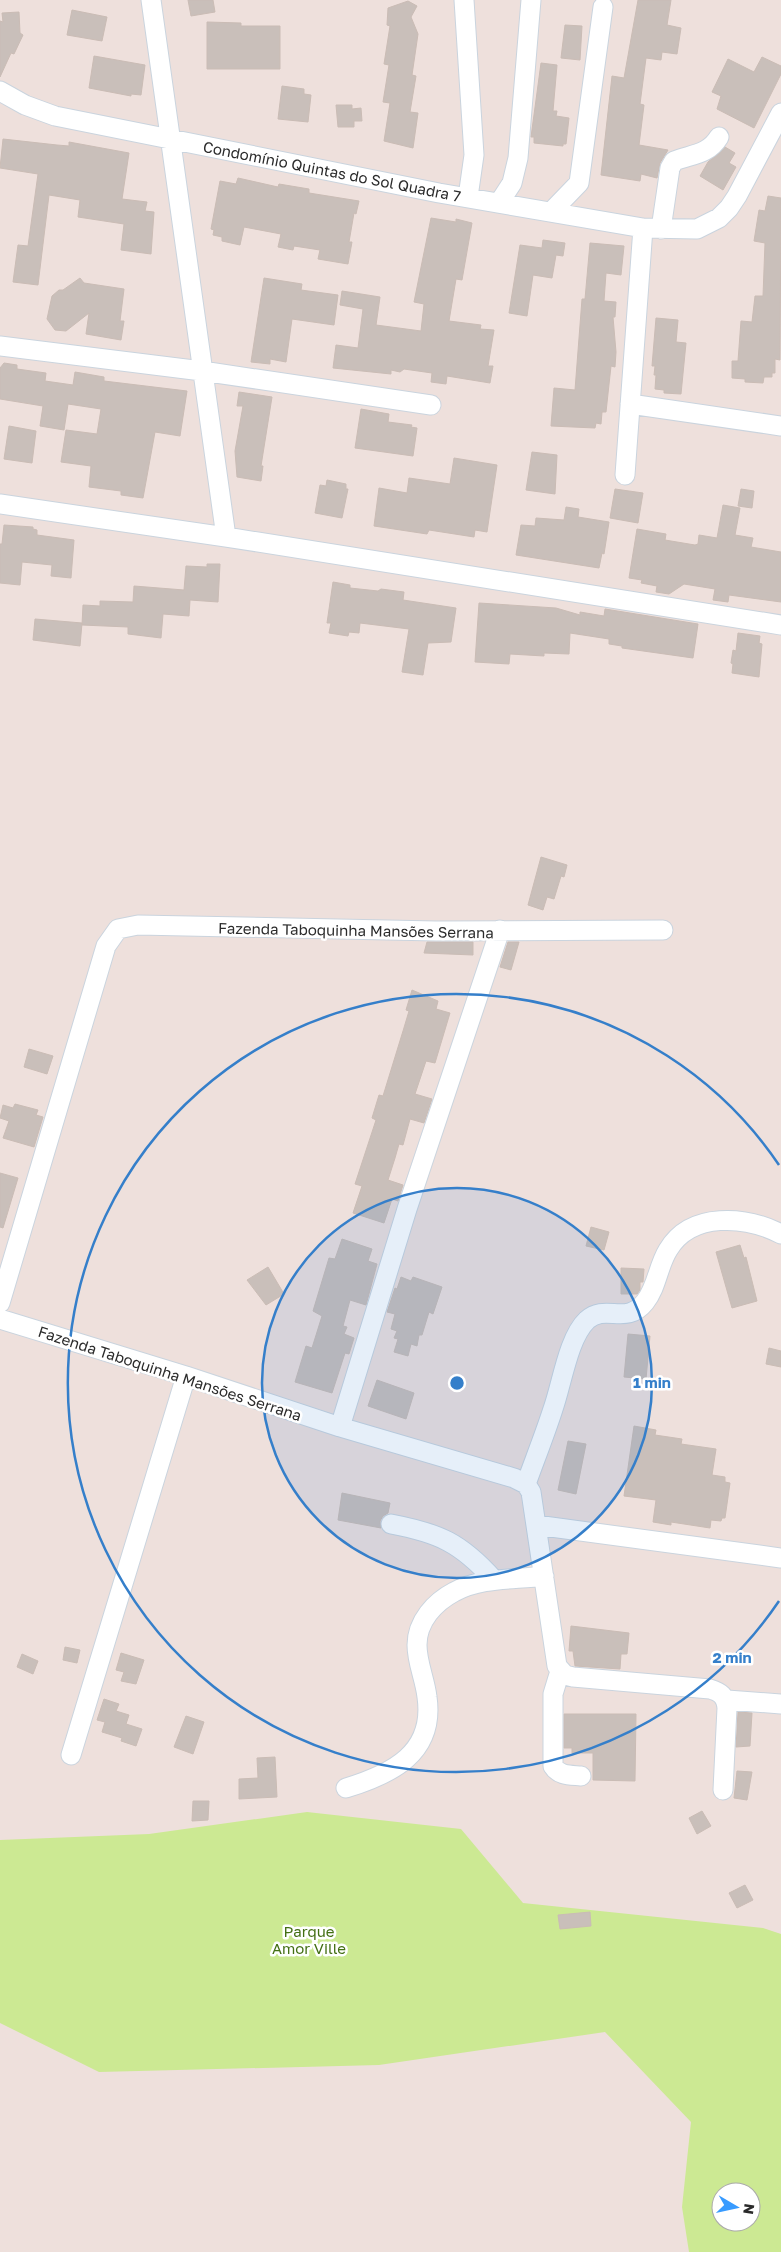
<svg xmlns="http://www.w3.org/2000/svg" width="781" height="2252" font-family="'Golos Text',sans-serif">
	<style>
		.green { fill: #cce993; fill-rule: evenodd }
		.building { fill: #c9bfba; stroke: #cabcb5 }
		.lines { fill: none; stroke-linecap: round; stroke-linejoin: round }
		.minor-casing { stroke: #cad4de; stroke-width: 21 }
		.minor { stroke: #fff; stroke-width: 19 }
		.ring { fill: none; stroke: #357fca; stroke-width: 2.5 }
		.labels { text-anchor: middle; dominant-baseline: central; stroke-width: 5; stroke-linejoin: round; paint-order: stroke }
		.street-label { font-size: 15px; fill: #2b2b2b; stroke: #fff }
		.park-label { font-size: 15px; fill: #436f14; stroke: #fff }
		.centre { fill: #357fca; stroke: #fff; stroke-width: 2.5 }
		.ring-label { font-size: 15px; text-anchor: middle; font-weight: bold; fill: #357fca; stroke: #fff; stroke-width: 5; stroke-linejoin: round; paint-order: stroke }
	</style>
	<rect width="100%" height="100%" fill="#eee0dc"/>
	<path class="green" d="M307,1812L461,1829L523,1903L763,1928L781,1934V2252H689L682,2207L691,2122L605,2032L379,2065L99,2072L0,2023V1840L149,1834ZM721,2192H751V2222H721Z"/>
	<path class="building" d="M188,0H213L215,12L191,16Z
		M638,0H671L667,25L681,28L677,54L662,52L661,60L646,58L640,104L644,105L639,145L668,150L660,163L657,178L641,174L640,181L601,175L612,76L624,78Z
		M408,1L417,6L411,17L418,34L412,75L416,76L410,112L418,113L413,148L384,141L390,103L383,102L389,65L384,64L390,26L387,25L388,8Z
		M72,10L107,17L102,41L67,35Z
		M19,12L20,33L23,35L14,54L11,53L0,77V21L3,22L2,13Z
		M207,22L241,23V26H280V69H207Z
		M565,25L582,26L580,60L561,58Z
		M94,56L145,65L141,95L131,94V96L89,88Z
		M762,57L781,66V74L754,128L717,109L721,96L712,92L728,59L754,72Z
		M541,63L557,65L553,111H557L556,116L569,118L566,144H563V146L534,143V137H531Z
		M282,86L304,89V94L311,95L308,122L278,119Z
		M336,105H352V109L361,108L362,121H354V127H338Z
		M3,139L57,145L69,146V142L129,153L122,199L147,202L145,211L154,212L151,254L121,250L124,224L78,217L80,200L49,195L38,285L13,282L18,245L28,246L38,174L0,168Z
		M725,147L735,153L729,163L736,167L723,190L700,176L708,162Z
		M238,178L278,187L279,184L309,189V193L359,201L356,214L354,213L349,242H352L348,264L318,259L320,250L294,246L293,250L278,247L281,234L244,227L240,245L222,241V237L213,235L214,230L211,229L220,181L236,184Z
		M768,196L781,198L780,360L775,359V373H772V377H764L763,383L745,382V379L732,378V361H738L741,321L752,322L755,296H763L765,243L754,241L759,210L765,211Z
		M431,218L456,222V219L472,223L462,280L456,279L449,321L481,325L480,329L494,330L488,366H493L490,383L447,376L446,384L431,382L432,373L404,369L400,372L391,370V374L333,368L336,345L358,348L363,309L340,305L342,291L380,297L376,325L421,331L424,304L414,302Z
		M543,240L565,243L563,256L556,255L552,278L533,275L527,316L509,313L520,245L542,248Z
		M590,243L624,246L621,275L606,273L604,301L616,302L615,317H613L616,352L615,367L611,366L606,412H602L601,424L596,423L595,428L551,426L554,388L575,390L582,299H585Z
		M80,278L84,283L124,289L120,321H124L121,340L86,334L89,313L66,331L55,330L47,319L52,296L59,290H63Z
		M264,278L302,284L301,290L338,295L334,325L292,319L286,362L270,359V364L251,362Z
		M656,318L678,320L676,342L686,343L681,394L664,393V390L655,389L656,375H654L655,366H652Z
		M4,363L17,365V369L46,373L45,381L73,385L75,372L104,377V381L187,391L180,436L155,432L143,498L121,495V491L89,487L91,466L61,462L66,430L97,434L101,409L68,404L64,430L40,426L43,406L0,399V368Z
		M239,392L272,397L261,466H263L261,481L237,477L235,451L243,406H237Z
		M361,409L389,414L388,422L412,425L411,427L417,428L413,456L355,448Z
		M9,426L36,431L32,463L4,459Z
		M532,452L557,455L555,494L526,490Z
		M454,458L497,465L487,532L475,530L474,537L429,530L427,534L374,526L379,488L407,493L409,478L450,484Z
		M327,480L346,484V489H348L342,518L315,513L320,485L326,486Z
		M615,489L643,493L638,523L610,518Z
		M741,489L754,491L752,508L738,506Z
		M723,505L740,508L735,535L753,538L751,547L781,552V602L729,595L728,602L713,600L715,589L684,584L669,594L656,592L657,586L641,583L642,580L629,578L637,529L666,534L665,540L695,545L698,544L699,535L717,538Z
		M566,507L579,509L578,517L609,522L604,554L602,553L599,568L516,555L521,525L535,526L536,518L564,520Z
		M4,525L33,527V529L37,530V535L74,540L71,578L51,576L52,565L22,562L20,585L0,583V544H2Z
		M207,564H220L218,602L190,600L189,616L163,614L161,638L128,634V627L82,625L83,605L100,606V601L133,602L134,586L184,590L186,566L207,567Z
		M333,582L350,585V588L378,591L381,589L404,592L403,600L456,608L451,642L428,643L423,675L402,672L409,629L360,623L359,633L349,632L348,636L329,633L331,623H327Z
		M479,603L556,608L580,615V612L604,616L605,609L698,624L693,658L622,648V646L609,644V639L570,633L569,654L544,653V656L510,654L509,664L475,662Z
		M35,619L82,623L80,646L33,640Z
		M738,633L760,636L759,643L762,644L759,677L732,673L733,664L731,663L733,650L736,651Z
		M541,857L567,865L564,877L561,876L554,899L547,897L543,910L528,905Z
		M427,942H473V955L424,953Z
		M508,942H519L511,970L500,967Z
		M412,990L438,1001L436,1009L450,1013L435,1063L426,1061L415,1094L432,1099L424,1123L410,1119L403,1145L399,1144L395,1158L388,1180L403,1185L398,1201L392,1199L384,1223L353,1213L362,1186L355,1184L376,1120L372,1118L379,1095L383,1096L403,1031L409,1011L406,1010Z
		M29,1049L53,1056L47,1074L24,1067Z
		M15,1104L38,1110L36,1115L43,1117L34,1147L3,1138L9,1121L0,1118L3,1105L13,1108Z
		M0,1173L18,1178L3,1228L0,1227Z
		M591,1227L609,1232L604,1250L586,1246Z
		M342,1239L372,1249L368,1261L377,1264L366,1305L350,1300L343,1326L347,1327L344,1334L354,1338L349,1354L345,1353L332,1393L295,1382L306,1346L312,1348L322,1316L313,1311L329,1258L335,1259Z
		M740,1245L744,1258L746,1257L757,1301L732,1308L716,1252Z
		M268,1267L284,1294L266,1305L247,1280Z
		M621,1268L644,1269L643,1282H640V1290L637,1294H621Z
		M401,1277L411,1281L413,1277L442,1287L433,1314L429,1312L422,1335H419L417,1346L411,1344L408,1356L394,1352L398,1339L394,1338L397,1331L391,1329L395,1314L387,1312L395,1288L397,1289Z
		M628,1334L650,1336L646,1379L624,1377Z
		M769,1348L781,1351V1367L766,1364Z
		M377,1380L414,1393L406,1419L368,1406Z
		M634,1426L656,1430L655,1435L682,1439L681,1444L716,1449L712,1475L725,1477V1482L730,1483L725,1518H722L721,1521L711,1520L710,1528L671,1522V1525L653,1522L656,1500L624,1496Z
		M568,1441L586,1444L576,1494L558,1490Z
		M342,1493L390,1503L388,1513L383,1516L380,1521L381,1528L338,1520Z
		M571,1626L629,1633L627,1654H621L620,1669L575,1666L573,1651H569Z
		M65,1647L80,1650L77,1663L63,1660Z
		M121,1653L144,1660L136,1684L121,1681L124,1672L116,1670Z
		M22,1654L38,1661L33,1674L17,1667Z
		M104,1699L119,1704L116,1711L129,1715L126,1724L142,1729L136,1746L121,1741L122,1738L102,1732L105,1722L97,1720Z
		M738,1712L752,1713L750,1746L736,1747Z
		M564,1714H636L635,1781L593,1780V1753H572V1748H564Z
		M186,1716L204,1722L193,1754L174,1747Z
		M275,1757L277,1797L239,1799V1779L258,1778L257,1758Z
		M737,1771L752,1772L747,1800L734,1798Z
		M193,1801H209L208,1820L192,1821Z
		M702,1811L711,1826L697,1834L689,1818Z
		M745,1885L753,1900L737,1908L729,1893Z
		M590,1912L591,1926L560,1929L558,1915Z"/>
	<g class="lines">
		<g class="minor-casing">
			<path id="minor" d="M151,0L226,537
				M464,0L474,155L468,197
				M0,91L25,105L55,116L439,193L643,228L697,229L719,218L729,208L737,196L781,113
				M499,203L512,183L518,158L531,0
				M551,212L579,183L603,7
				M661,229L670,168L674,161C692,154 708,155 719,137
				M0,346L202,371L431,405
				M630,404L781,426
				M625,475L643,228
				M0,504L226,537L781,625
				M0,1303L106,946L118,929L138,925L436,931L663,930
				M0,1319L186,1376L340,1427L514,1478L526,1484L531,1492L557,1666L565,1675L573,1677L710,1689C720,1692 726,1696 727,1708L723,1790
				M340,1427L407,1209L500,930
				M526,1484C535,1459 545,1434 553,1409C562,1384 568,1338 587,1320C606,1303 626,1326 645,1302C657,1287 658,1266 668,1250C691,1211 746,1216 781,1234
				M391,1524C439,1533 461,1543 494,1580
				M536,1525L781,1558
				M560,1671L553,1694V1766C559,1776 570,1775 581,1776
				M727,1700L781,1704
				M71,1755L186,1376
				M346,1788C392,1774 435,1753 427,1697C425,1679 417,1663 417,1645C417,1621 435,1602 454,1592C481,1577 514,1580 544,1576"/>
		</g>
		<use href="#minor" class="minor"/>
	</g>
	<circle cx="457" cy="1383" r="195" fill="#357fca" fill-opacity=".12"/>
	<g class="ring">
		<circle cx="457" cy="1383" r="195"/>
		<path d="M779 1601A389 389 0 1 1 779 1165"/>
	</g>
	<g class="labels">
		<g class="street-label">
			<text transform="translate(332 171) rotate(11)">Condomínio Quintas do Sol Quadra 7</text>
			<text transform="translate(356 930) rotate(1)">Fazenda Taboquinha Mansões Serrana</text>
			<text transform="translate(170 1373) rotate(18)">Fazenda Taboquinha Mansões Serrana</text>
		</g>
		<g class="park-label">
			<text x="309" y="1931">Parque<tspan x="309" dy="17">Amor Ville</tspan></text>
		</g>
	</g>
	<circle cx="457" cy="1383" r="8" class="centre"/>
	<g class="ring-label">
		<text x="652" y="1388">1 min</text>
		<text x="732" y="1663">2 min</text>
	</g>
	<g transform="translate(736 2207) rotate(99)"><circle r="24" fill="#ffffff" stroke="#aaaaaa"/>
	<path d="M0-4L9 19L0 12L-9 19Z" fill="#389bff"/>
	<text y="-8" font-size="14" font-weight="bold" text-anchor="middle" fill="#2b2b2b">N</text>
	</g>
</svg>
